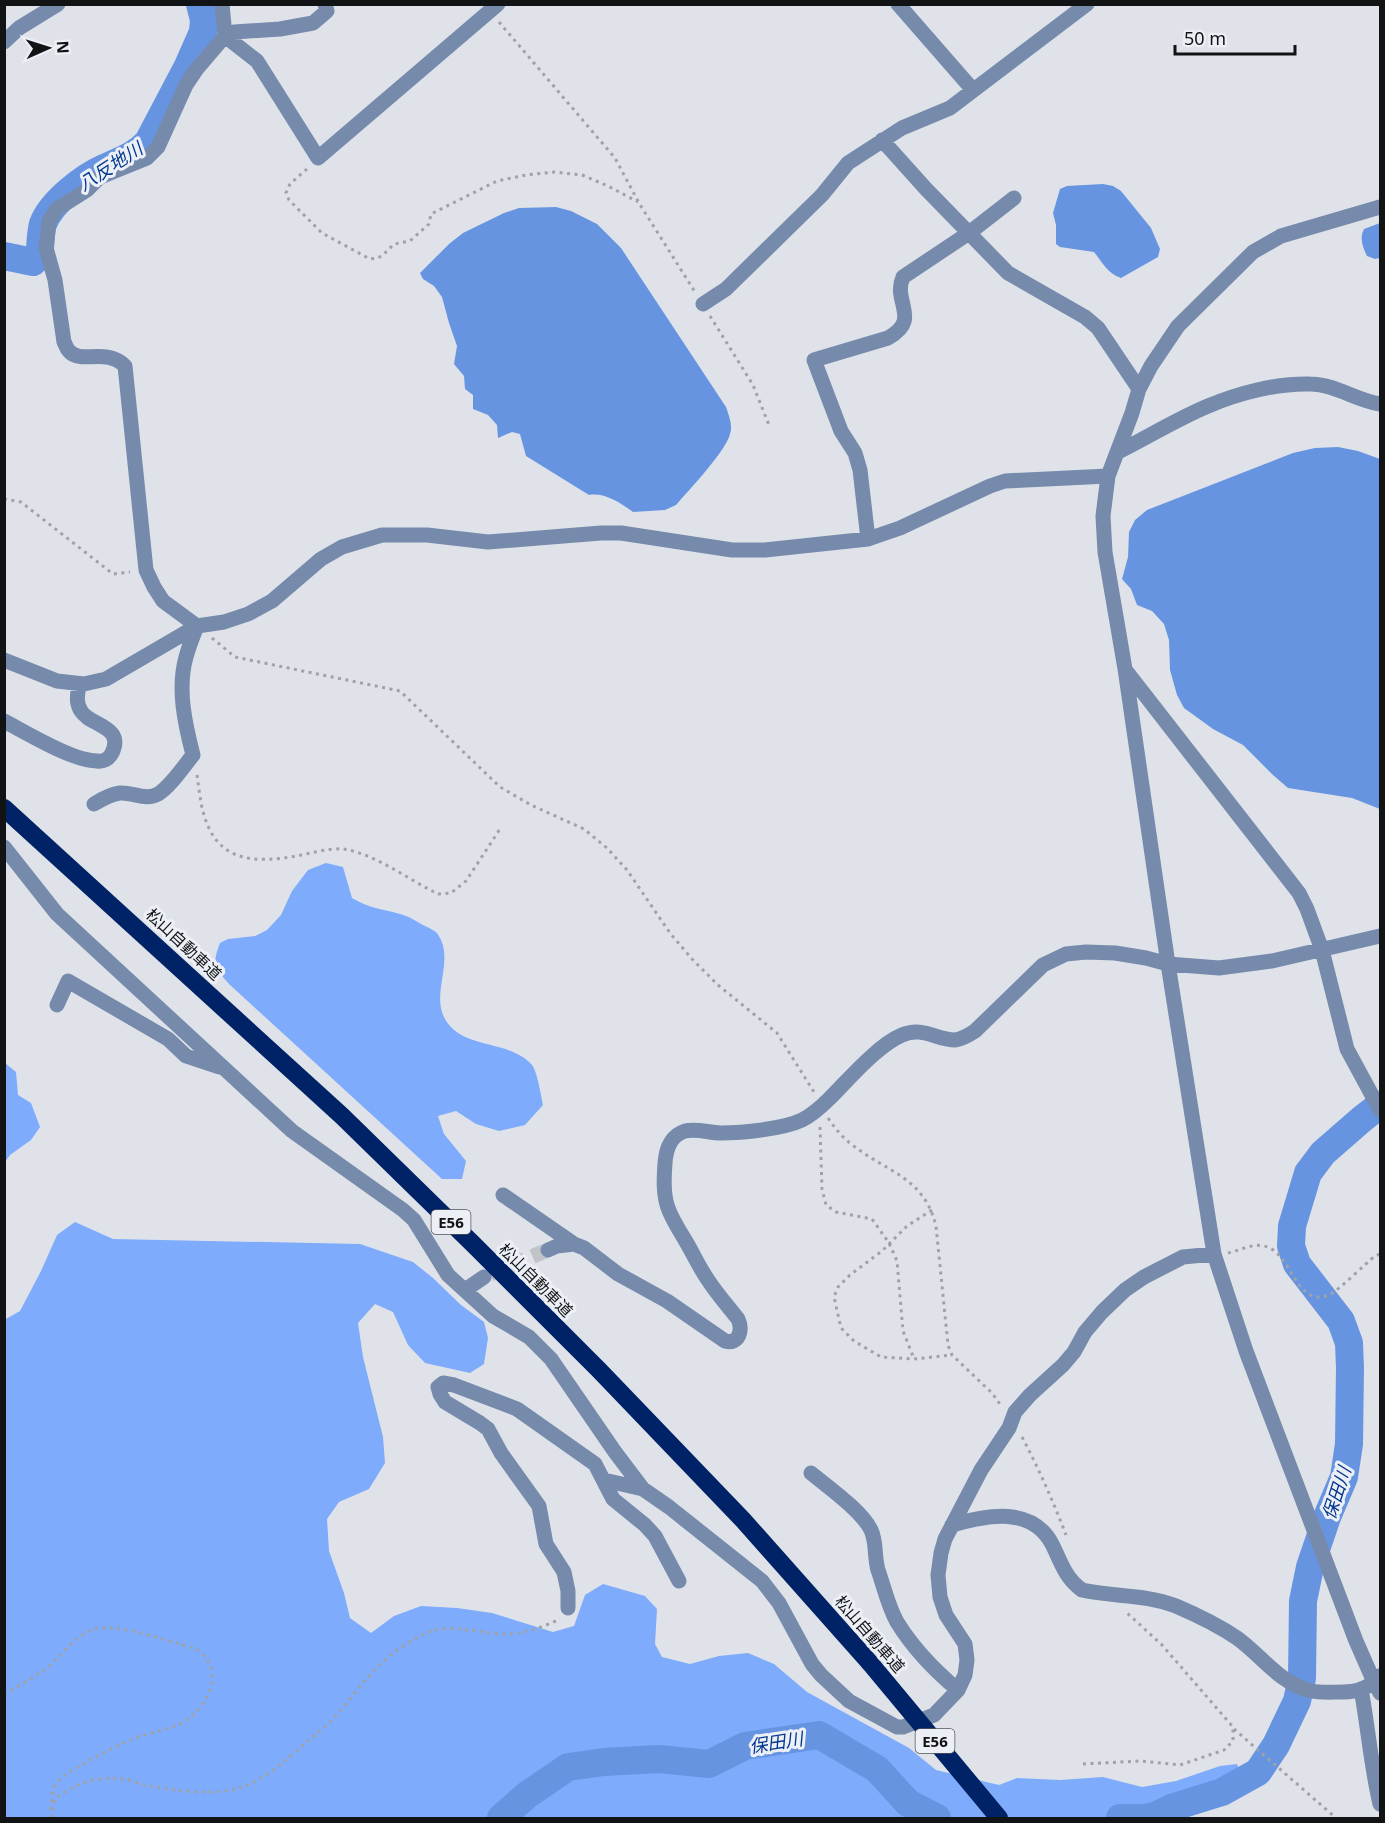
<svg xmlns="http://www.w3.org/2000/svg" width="1385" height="1823" font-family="'Noto Sans','Noto Sans JP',sans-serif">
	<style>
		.forest { fill: #7eabfb }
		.water { fill: #6794e1 }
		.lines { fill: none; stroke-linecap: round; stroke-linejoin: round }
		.river { stroke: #6794e1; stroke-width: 28 }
		.minor-tunnel { stroke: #c0c4c9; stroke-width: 15; stroke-dasharray: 15 8; stroke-linecap: butt }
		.path { stroke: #9fa2a7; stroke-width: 3; stroke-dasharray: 3 4.5; stroke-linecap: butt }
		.minor { stroke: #768aac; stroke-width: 15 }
		.highway { stroke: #002267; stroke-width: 18 }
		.highway-bridge { stroke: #002267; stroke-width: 18 }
		.labels { text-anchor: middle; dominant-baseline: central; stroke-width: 6; stroke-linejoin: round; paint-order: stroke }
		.shield { fill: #ecf0f6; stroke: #535558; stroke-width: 1.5 }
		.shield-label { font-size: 15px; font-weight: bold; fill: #111315 }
		.street-label { font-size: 16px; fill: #111315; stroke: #ecf0f6 }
		.water-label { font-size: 18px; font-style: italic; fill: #023790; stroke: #ecf0f6 }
	</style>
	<rect width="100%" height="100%" fill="#dfe3e9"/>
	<path class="forest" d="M326,863L343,867L352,898C368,908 383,909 400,914C409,916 417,922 425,926C429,928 434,930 437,933C458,962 425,998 450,1026C471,1049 511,1041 532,1065C537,1071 541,1095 543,1105L525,1125L499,1131L476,1124L456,1111L438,1116L444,1134L466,1161L462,1179H442L229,984C214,967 212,964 220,943L228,939L255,936L267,930L281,915L292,891L308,870Z
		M5,1063L16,1072L18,1095L31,1103L40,1127L31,1140L10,1155L5,1162Z
		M75,1222L113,1239L360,1244L413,1262L433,1278L461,1305L484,1322L488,1338L484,1364L470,1373L425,1363L408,1345L393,1312L375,1304L358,1323L363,1357L383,1437L385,1463L369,1489L339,1502L327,1519L329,1551L344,1593L350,1618L371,1633L394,1616L421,1606L457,1608L492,1613L553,1632L574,1626L585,1595L603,1584L645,1596L657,1609L655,1644L662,1657L690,1664L719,1656L748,1653L774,1664L807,1692L909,1748L936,1770L999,1785L1017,1778L1060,1780L1103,1777L1142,1787L1176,1781L1220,1766L1237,1764L1243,1778L1229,1798L1176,1811L1163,1818H5L4,1320L20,1311L41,1271L57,1235Z"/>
	<path class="water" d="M1103,184L1113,186L1121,191L1151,228L1160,249L1158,257L1121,278C1108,274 1102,262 1094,252L1060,247L1056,244V225L1053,213L1060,189L1067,186Z
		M556,207L571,211L597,224L621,248L726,407C729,416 733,425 730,434C726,451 689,490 676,505L665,510L633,512C621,503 604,492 589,495L526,456L520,434L512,432L498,438L497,425L488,415L473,409V395L465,389L464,376L454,364L457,346L449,323L442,297L434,286L423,279L420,273L449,244L463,233L504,213L519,208Z
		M1380,223V258L1375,259L1367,256C1363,247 1359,239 1364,229Z
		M1338,447L1358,451L1380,459V809L1352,798L1288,788L1273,775L1243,745L1213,729L1184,708L1177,695L1170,670L1169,640L1164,624L1152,611L1137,605L1131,589L1122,579L1128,557L1129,532L1135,520L1147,510L1293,453L1315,448Z"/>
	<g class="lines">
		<path class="river" d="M4,256L33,262L39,256C41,246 40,234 43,224C51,202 84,177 104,168C121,160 135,156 148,142L188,66L203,32L204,20L200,4
			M501,1818L527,1795L568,1767L604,1762L659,1759L709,1764L745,1746L819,1735L877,1769L908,1803L937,1818
			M1120,1818H1145L1157,1815L1174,1807L1222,1792L1258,1772L1276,1745L1297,1701L1302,1678L1303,1601L1310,1567L1327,1517L1344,1477L1349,1444L1350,1368L1349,1343L1341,1321L1297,1264L1291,1246L1292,1226L1308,1173L1323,1153L1362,1119L1380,1105"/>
		<path class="minor-tunnel" d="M490,1274L548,1250"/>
		<path class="path" d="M499,22L615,158L639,203L695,292
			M307,169L290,184L286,193L289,200L322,233L370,259L377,258L382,256L394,244L410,241L429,224L431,214L497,181L526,175L554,172L582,175L608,186L638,202
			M710,316L753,385L769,425
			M4,499L21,502L113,574L130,572
			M212,638L235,657L400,691L500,787L531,805L584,829L607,848L627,870L670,933L692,959L718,985L777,1033L814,1092
			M197,775C199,788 200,802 204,815C218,863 255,863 297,856C311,853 329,848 343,849C376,854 407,879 438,894L451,893L466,881L500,829
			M828,1118C835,1128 841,1136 850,1143C885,1172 924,1176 936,1226L948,1345L952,1355L992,1393L1002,1407
			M820,1127L822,1189L826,1205L836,1212L872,1219L889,1243L897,1261L903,1331L914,1359
			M932,1210L907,1226L882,1251L850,1275L838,1287L834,1297L841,1328L854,1341L881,1357L914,1359L952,1355
			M1228,1253C1239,1251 1252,1243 1264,1246C1293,1252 1294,1308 1329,1295C1337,1292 1366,1263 1375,1256L1380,1254
			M1022,1437C1039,1469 1053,1501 1066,1535
			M4,1694C19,1686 34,1678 48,1667C65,1652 79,1629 103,1628C128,1626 169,1642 194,1648C225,1665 212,1701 188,1719C178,1727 154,1732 140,1736C125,1741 70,1769 59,1780C51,1789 51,1799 51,1810
			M1234,1729L1336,1818
			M1083,1764L1140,1761L1180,1765L1224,1750L1233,1741V1727L1162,1645L1126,1612
			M51,1818L55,1799C75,1783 97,1776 123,1779C130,1780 138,1783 145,1785C172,1790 204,1795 231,1790C260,1784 281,1764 303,1745C312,1737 322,1730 331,1721C353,1698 369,1670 396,1651C404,1645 425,1632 435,1630C458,1626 481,1633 503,1634C522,1635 543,1627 560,1619"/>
		<path class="minor" d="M325,4L327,11L313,23L280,29L234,32L225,36L257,61L318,158L498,4
			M898,4L973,90
			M4,42L19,28L58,4
			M882,140L926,189L1008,273L1085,317L1098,328L1139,389
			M1380,207L1281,236L1253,252L1178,326L1151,366L1139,389L1132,413L1108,476L1103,516L1105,552L1125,669L1168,964L1214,1254L1246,1351L1356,1641L1374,1682L1380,1693
			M703,304L726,289L822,195L848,163L902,128L950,108L1087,4
			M1118,452C1148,437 1177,419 1208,406C1239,393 1277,383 1310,384C1335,384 1357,401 1380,404
			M868,539L860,470L855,453L841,431L814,360L888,338C922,319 892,302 903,277L969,233L1014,198
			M197,626L163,601L154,587L146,570L125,366C106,347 81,365 69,351C66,348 66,345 64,342L55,280L46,248L49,221L57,209L87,190L100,177L147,158L158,147L186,85L196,70L225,36L222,4
			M4,660L57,681L84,684L106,679L197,626L224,622L248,614L272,601L321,559L342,547L382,535H427L488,542L601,533H621L732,550H765L868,539L900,528L990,486L1005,481L1108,476
			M1127,672L1299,893L1307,909L1322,950L1347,1049L1380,1110
			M4,721C27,733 73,761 97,761C103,762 109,759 112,753C125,726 90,726 81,711C75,702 78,693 79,684
			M94,804C102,799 111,794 120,793C133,792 146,801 158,794C170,787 184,766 193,755C185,724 177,689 186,657C189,646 193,636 197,626
			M4,847L57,914L292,1131L403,1210L414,1220L448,1275L493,1316L529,1337L551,1359L615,1452L643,1489L669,1507L762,1581L779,1603L812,1664L821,1675L849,1701L897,1727H903L934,1715L958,1690L965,1675L967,1660L965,1644L946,1615L940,1597L938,1575L941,1553L945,1539L981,1470L1009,1428L1015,1412L1030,1395L1063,1365L1074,1352L1085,1332L1102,1312L1125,1290L1144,1277L1183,1257L1214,1254
			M57,1005L68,981L168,1039L186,1056L219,1067
			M503,1195L574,1244
			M548,1250L557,1246L574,1244L584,1248L618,1274L667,1301L725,1341C739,1345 743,1330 738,1319C728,1306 717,1294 708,1280C699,1267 693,1253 685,1240C679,1230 672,1219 668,1208C663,1194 664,1178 665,1163C666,1149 670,1136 685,1131C697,1128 709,1133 721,1133C742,1133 783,1129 802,1120C812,1115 822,1106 830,1098C849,1079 878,1045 902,1035C923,1026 936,1040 955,1040C963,1039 969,1035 975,1031L1043,965L1066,954L1086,952L1115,953L1146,958L1168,964L1219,968L1272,961L1380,936
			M465,1290L484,1277
			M811,1473C828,1487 862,1511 871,1530C877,1543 874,1557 878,1570C884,1587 888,1606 897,1622C913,1648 934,1670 958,1690
			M604,1480L643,1489
			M952,1525C987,1515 1032,1506 1052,1544C1061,1562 1065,1578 1082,1590C1113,1597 1145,1594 1176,1606C1197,1615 1218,1625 1237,1638C1261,1655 1280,1684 1311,1691C1321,1693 1332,1692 1343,1692C1357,1692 1370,1688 1379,1676
			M568,1608V1591L564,1572L546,1544L539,1506L501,1453L488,1429L480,1423L445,1402L440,1394L438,1387L443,1383L454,1385L517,1409L595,1464L613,1499L645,1525L655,1536L679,1581
			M1361,1689C1368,1727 1371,1766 1380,1804"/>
		<path class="highway" d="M4,808L342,1116L473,1244L599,1370L743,1520L870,1663"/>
		<path class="highway-bridge" d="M870,1663L999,1818"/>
	</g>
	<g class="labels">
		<g class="shield">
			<rect x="431.5" y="1210" width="39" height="24" rx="4.5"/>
			<rect x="915.5" y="1729" width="39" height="24" rx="4.5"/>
		</g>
		<g class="shield-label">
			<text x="451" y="1222">E56</text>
			<text x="935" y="1741">E56</text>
		</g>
		<g class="street-label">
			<text transform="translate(184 944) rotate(43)">松山自動車道</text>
			<text transform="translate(536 1280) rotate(45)">松山自動車道</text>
			<text transform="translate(870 1634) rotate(49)">松山自動車道</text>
		</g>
		<g class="water-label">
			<text transform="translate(110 166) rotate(-33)">八反地川</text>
			<text transform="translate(1336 1493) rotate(-72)">保田川</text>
			<text transform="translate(776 1742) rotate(-9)">保田川</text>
		</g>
	</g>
	<rect width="1385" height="1823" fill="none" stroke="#111315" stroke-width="12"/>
	<g transform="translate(48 48) rotate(87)" stroke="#ecf0f6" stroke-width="4.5" paint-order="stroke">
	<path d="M0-4.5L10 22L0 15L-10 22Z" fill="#111315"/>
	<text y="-9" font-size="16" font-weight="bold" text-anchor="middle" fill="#111315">N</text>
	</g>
	<path d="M1175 45v9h120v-9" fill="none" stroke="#111315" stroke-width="3"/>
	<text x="1184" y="45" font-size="18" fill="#111315" stroke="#ecf0f6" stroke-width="4.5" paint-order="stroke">50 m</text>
</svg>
